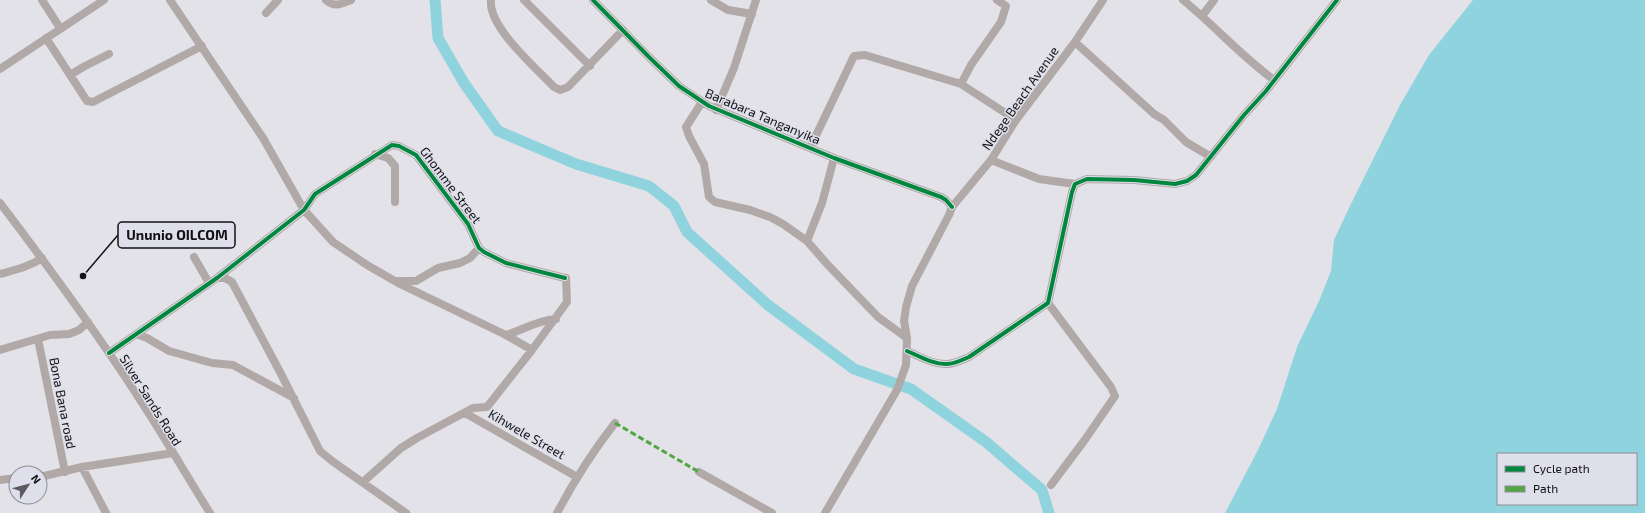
<svg xmlns="http://www.w3.org/2000/svg" width="1645" height="513" font-family="'Exo 2',sans-serif">
	<style>
		.water { fill: #8fd3de; fill-rule: evenodd }
		.lines { fill: none; stroke-linecap: round; stroke-linejoin: round }
		.river { stroke: #8fd3de; stroke-width: 11 }
		.minor { stroke: #b1a9a7; stroke-width: 8 }
		.quiet { stroke: #51a842; stroke-width: 3; stroke-dasharray: 6 3; stroke-linecap: butt }
		.cycleway-casing { stroke: #dfdfeb; stroke-width: 6 }
		.cycleway { stroke: #00873e; stroke-width: 4 }
		.labels { text-anchor: middle; dominant-baseline: central; stroke-width: 3; stroke-linejoin: round; paint-order: stroke }
		.street-label { font-size: 13px; fill: #121216; stroke: #dfdfeb }
		.leader { fill: none; stroke: #121216; stroke-width: 1.5 }
		.callout-dot { fill: #121216; stroke: #dfdfeb; stroke-width: 1.5 }
		.callout { fill: #dfdfeb; stroke: #121216; stroke-width: 1.5 }
		.callout-label { font-size: 14px; text-anchor: middle; font-weight: bold; fill: #121216 }
	</style>
	<rect width="100%" height="100%" fill="#e2e2e8"/>
	<path class="water" d="M1473,0H1645V513H1225L1258,450L1277,409L1297,347L1319,301L1331,271L1334,240L1349,208L1400,105L1429,55ZM1498,454H1636V504H1498Z"/>
	<g class="lines">
		<path class="river" d="M435,0L438,38L464,83L498,131L576,164L649,186L674,206L687,232L768,305L854,369L911,389L986,442L1042,490L1049,513"/>
		<path class="minor" d="M42,0L60,28
			M170,0L263,138L304,210L333,242L367,265L400,284L506,335L532,350
			M326,0C334,8 342,4 351,0
			M491,0C488,27 536,68 554,87L560,90L568,87L623,30
			M524,0L590,66
			M593,0L649,57L679,86L709,106L834,158L941,197L946,200L952,207
			M711,0L728,10L752,14
			M997,0L1006,6L1001,22L971,65L961,84L1016,120
			M1183,0C1214,25 1241,56 1274,80
			M266,13L278,0
			M1202,16L1214,0
			M46,38L87,101L93,102L202,46
			M1075,42L1154,114L1164,120L1186,142L1211,157
			M0,69L104,0
			M70,75L85,66L109,54
			M702,102L686,127L689,136L704,164L709,197L715,202L750,210L770,217L783,224L807,241L827,264L878,317L907,338
			M716,110L734,68L756,0
			M810,148L854,56L865,55L961,84
			M375,154L388,158L395,166V202
			M991,160L1039,179L1075,184
			M0,203C51,270 101,338 146,409C168,443 188,478 210,513
			M807,241L822,203L834,158
			M194,257L209,283
			M0,274C15,270 29,267 42,258
			M217,278H225L232,282L280,372L320,451L332,461L406,513
			M397,281H416L438,268L460,263L470,258L479,248
			M1048,303L1111,387L1115,396L1084,441L1051,485
			M136,334L147,338L169,351L212,363L233,365L294,398
			M506,335C523,330 538,320 556,319
			M38,339L65,472
			M0,350L50,335L69,334L79,330L88,322
			M907,351C919,356 934,365 947,364C954,364 962,360 969,357L1048,303L1072,192L1075,184L1087,179L1134,180L1175,184L1187,181L1196,175L1244,115L1266,91L1337,0
			M109,353L217,278L304,210L315,194L392,145L399,146L416,155L468,224L479,248L484,252L506,263L565,278
			M465,413L577,477
			M82,467L106,513
			M699,472L772,513
			M40,477L82,467L173,453
			M0,480L16,478
			M363,482L401,448L417,438L473,408L487,407L532,350L567,302L566,278
			M557,513C574,481 593,451 615,423
			M825,513L897,390L906,365L907,338L904,321L906,307L912,286L949,215L952,207L991,160L1016,120L1075,42L1103,0"/>
		<path class="quiet" d="M615,423L699,472"/>
		<g class="cycleway-casing">
			<path id="cycleway" d="M593,0L649,57L679,86L709,106L834,158L941,197L946,200L952,207
				M907,351C919,356 934,365 947,364C954,364 962,360 969,357L1048,303L1072,192L1075,184L1087,179L1134,180L1175,184L1187,181L1196,175L1244,115L1266,91L1337,0
				M109,353L217,278L304,210L315,194L392,145L399,146L416,155L468,224L479,248L484,252L506,263L565,278"/>
		</g>
		<use href="#cycleway" class="cycleway"/>
	</g>
	<g class="labels">
		<g class="street-label">
			<text transform="translate(1020 98) rotate(-55)">Ndege Beach Avenue</text>
			<text transform="translate(763 116) rotate(23)">Barabara Tanganyika</text>
			<text transform="translate(451 185) rotate(53)">Ghomme Street</text>
			<text transform="translate(151 400) rotate(58)">Silver Sands Road</text>
			<text transform="translate(63 403) rotate(79)">Bona Bana road</text>
			<text transform="translate(527 434) rotate(30)">Kihwele Street</text>
		</g>
	</g>
	<path class="leader" d="M83 276L118 235"/>
	<circle class="callout-dot" cx="83" cy="276" r="4"/>
	<rect class="callout" x="118" y="222" width="117" height="26" rx="4"/>
	<g class="callout-label">
		<text x="177" y="240">Ununio OILCOM</text>
	</g>
	<rect x="1497" y="453" width="140" height="52" fill="#dfdfeb" stroke="#8d8d96"/>
	<rect x="1505" y="466" width="20" height="6" fill="#00873e" stroke="#8d8d96"/>
	<text x="1533" y="473" font-size="12" fill="#121216">Cycle path</text>
	<rect x="1505" y="486" width="20" height="6" fill="#51a842" stroke="#8d8d96"/>
	<text x="1533" y="493" font-size="12" fill="#121216">Path</text>
	<g transform="translate(28 485) rotate(54)"><circle r="19" fill="#dfdfeb" stroke="#8d8d96"/>
	<path d="M0-3L7 15L0 10L-7 15Z" fill="#5b5b60"/>
	<text y="-6" font-size="11" font-weight="bold" text-anchor="middle" fill="#121216">N</text>
	</g>
</svg>
